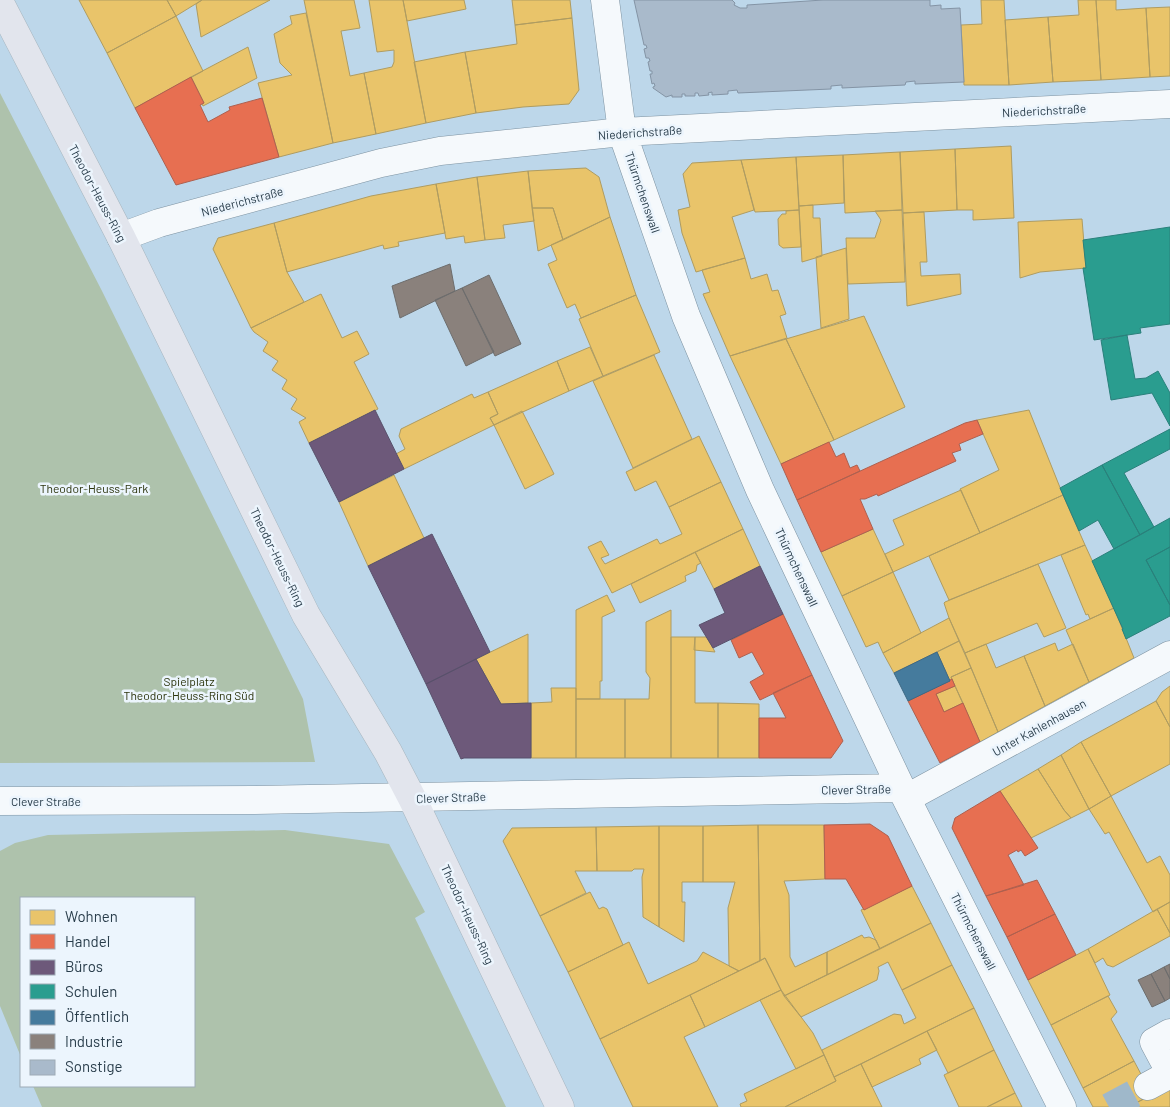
<svg xmlns="http://www.w3.org/2000/svg" width="1170" height="1107" font-family="Barlow,sans-serif">
	<style>
		.green { fill: #aec2ac }
		.homes { fill: #e9c46a; stroke: #af9c61 }
		.shops { fill: #e76f51; stroke: #ae604f }
		.offices { fill: #6d597a; stroke: #59516c }
		.schools { fill: #2a9d8f; stroke: #2a807b }
		.public { fill: #457b9d; stroke: #3d6884 }
		.industry { fill: #8a817c; stroke: #6d6d6d }
		.building { fill: #a9bacb; stroke: #8494a5 }
		.lines { fill: none; stroke-linecap: round; stroke-linejoin: round }
		.minor-tunnel { stroke: #9fb8ca; stroke-width: 28; stroke-dasharray: 28 14; stroke-linecap: butt }
		.minor-casing { stroke: #7d92a1; stroke-width: 29 }
		.major-casing { stroke: #a6b5bf; stroke-width: 29 }
		.minor { stroke: #f5f9fc; stroke-width: 28 }
		.major { stroke: #e2e5ed; stroke-width: 28 }
		.labels { text-anchor: middle; dominant-baseline: central; stroke-width: 5; stroke-linejoin: round; paint-order: stroke }
		.street-label { font-size: 12px; fill: #293d4b; stroke: #ecf5fd }
		.park-label { font-size: 12px; fill: #2c340d; stroke: #ecf5fd }
	</style>
	<rect width="100%" height="100%" fill="#bdd7ea"/>
	<path class="green" d="M0,93L102,291L303,699L315,762L0,763Z
		M285,830L389,844L425,912L415,918L506,1107H42L33,1086H194V898H21V1057L0,1006V851L15,843L48,835Z"/>
	<path class="homes" d="M79,0H167L176,16L107,53Z
		M167,0H202L176,16Z
		M202,0H270L201,37L196,4Z
		M304,0H354L360,28L341,31L350,76L364,73L376,134L333,143Z
		M369,0H403L426,123L376,134L364,73L392,67L394,62V50L377,52Z
		M403,0H464L466,9L407,21Z
		M512,0H570L572,18L515,25Z
		M981,0H1004L1009,85H964L961,25L982,24Z
		M1078,0H1096L1101,80L1053,82L1048,17L1079,15Z
		M1096,0H1116V10L1146,8L1150,77L1101,80Z
		M1170,7V76L1150,77L1146,8Z
		M306,13L333,143L279,157L258,83L292,75L280,63L274,34L292,24L290,16Z
		M176,16L203,71L135,108L107,53Z
		M1048,17L1053,82L1009,85L1005,20Z
		M572,18L579,90L569,104L523,107L476,113L465,52L517,44L515,25Z
		M248,47L257,78L203,106L202,104L204,103L191,77Z
		M465,52L476,113L426,123L414,62Z
		M1011,146L1014,218L973,220V210H957L955,149Z
		M955,149L957,210L903,213L900,152Z
		M900,152L902,210L845,213L843,155Z
		M843,155L844,203L799,206L796,157Z
		M796,157L799,210L755,212L741,160Z
		M741,160L754,210L732,217L745,258L696,272L682,233L678,210L690,207L683,174L692,163Z
		M586,168L599,177L610,217L563,240L553,208H532L528,171Z
		M528,171L534,221L503,225L505,238L485,240L477,177Z
		M477,177L485,240L465,243L464,236L446,239L436,184Z
		M436,184L445,233L398,242L399,246L384,249L383,245L287,272L274,223L371,196Z
		M813,205V218H820L822,256L802,262L799,206Z
		M532,208H553L563,240L538,251Z
		M799,210L801,247L783,248L779,245L778,219L782,214H786V211Z
		M902,210L905,282L848,284L846,238H875L881,220L875,211Z
		M924,212L927,262H920L921,276L960,274L961,294L907,306L903,213Z
		M610,217L636,295L581,318L575,304L567,308L548,264L557,260L551,245Z
		M1082,219L1086,268L1040,272L1020,278L1018,222Z
		M274,223L287,272L304,302L251,328L213,249L218,238Z
		M846,248L849,319L821,328L816,257Z
		M745,258L751,279L767,274L772,291L778,290L786,314L780,316L787,338L730,356L703,294L710,292L702,270Z
		M321,294L342,338L357,331L369,354L354,362L378,409L309,443L299,422L306,418L291,409L297,399L282,389L287,380L272,370L278,361L263,351L268,342L254,332L251,328Z
		M636,295L660,352L603,376L579,319Z
		M864,316L905,407L834,440L786,339Z
		M786,339L834,440L781,464L730,356Z
		M590,347L603,376L569,391L557,361Z
		M654,355L692,439L633,468L593,381Z
		M557,361L569,391L494,425L490,418L498,414L488,392Z
		M488,392L498,414L490,418L494,425L404,469L396,454L405,449L399,436L401,429L472,394L474,398Z
		M1029,410L1063,495L980,533L960,489L999,470L977,420Z
		M522,411L554,474L525,489L494,425Z
		M699,436L721,482L669,507L656,481L635,491L626,472Z
		M394,475L424,538L368,566L339,502Z
		M721,482L743,529L612,593L588,547L601,541L609,555L601,558L605,564L657,539L660,544L682,534L669,507Z
		M961,490L980,533L893,572L885,554L904,545L893,520Z
		M1063,495L1085,545L949,600L929,556Z
		M743,529L760,566L714,589L695,552Z
		M873,529L893,572L842,596L821,552Z
		M1085,545L1114,608L1090,619L1088,614L1086,615L1061,555Z
		M695,552L701,563L697,565L696,571L685,576L686,581L640,603L631,584Z
		M1038,564L1066,628L1044,637L1037,623L965,653L949,618L944,603L945,602Z
		M893,572L921,633L883,653L878,642L866,647L842,596Z
		M607,595L615,611L602,617V681H600V699H576V610Z
		M1114,608L1134,658L1089,682L1066,630Z
		M671,610V758H625V699H649L650,678L646,672V622Z
		M949,618L959,641L894,673L883,653Z
		M528,634V703L501,704L476,659Z
		M671,637H695V703H718V758H671Z
		M695,637H707L715,652L694,650Z
		M959,641L971,668L951,677L952,679L950,681L937,652Z
		M1055,643L1058,651L1073,644L1089,682L1045,706L1024,656Z
		M986,644L996,668L1024,656L1045,706L998,732L965,653Z
		M971,668L998,732L980,742L951,677Z
		M955,686L963,703L944,712L936,694Z
		M1170,686V727L1156,701L1162,692Z
		M551,688H576V758H531V703L552,702Z
		M576,699H625V758H576Z
		M1156,701L1170,727V764L1111,796L1081,742Z
		M718,703L759,704V758H718Z
		M1081,742L1111,796L1089,809L1061,755Z
		M1061,755L1089,809L1071,818L1064,810L1038,769Z
		M1038,769L1064,810L1071,818L1031,838L1000,791Z
		M1111,796L1147,863L1160,856L1170,875V902L1153,912L1109,832L1105,834L1089,809Z
		M758,825H824L825,879L784,881L789,895L790,957L795,967L827,952V975L784,996L765,958L760,961Z
		M758,825L760,961L739,971L729,966L728,908L735,882H703V826Z
		M659,826V927L643,917L642,877L644,869H634L632,871H597L596,827Z
		M659,826H703V882H682V902H685L684,942L659,927Z
		M596,827L597,871H575L586,893L540,916L503,841L512,828Z
		M912,886L931,923L880,949L861,910Z
		M590,892L599,909L603,907L607,909L623,945L568,972L540,916Z
		M1170,902V933L1157,909Z
		M1157,909L1170,933V936L1113,967L1107,965L1103,958L1095,963L1088,949Z
		M931,923L952,965L902,990L888,962L878,967L879,971L877,980L801,1017L784,996Z
		M862,935L864,938L869,937L876,940L880,949L827,975V952Z
		M629,942L648,984L697,961L703,952L739,971L600,1039L568,972Z
		M1088,949L1110,995L1051,1025L1028,980Z
		M765,958L781,990L705,1027L690,995Z
		M952,965L974,1008L834,1077L822,1050L894,1014L901,1015L904,1024L916,1018L902,990Z
		M781,990L813,1033L824,1055L796,1069L760,1000Z
		M690,995L705,1027L684,1037L718,1107H633L600,1039Z
		M1108,996L1117,1012L1111,1019L1134,1061L1083,1088L1051,1025Z
		M974,1008L994,1050L948,1073L927,1031Z
		M927,1031L937,1050L919,1059L921,1064L872,1087L861,1064Z
		M994,1050L1015,1093L987,1107H959L944,1075Z
		M824,1055L836,1081L785,1107H741L740,1104L747,1101L744,1094Z
		M1134,1061L1152,1095L1128,1107H1093L1083,1088Z
		M861,1064L882,1107H785L836,1081L834,1077Z
		M1170,1085V1107H1128Z
		M1015,1093L1022,1107H987Z"/>
	<path class="shops" d="M191,77L204,103L200,105L208,122L230,110L229,107L262,98L279,157L176,185L135,108Z
		M977,420L983,434L959,444L961,450L952,453L956,461L878,496L877,494L865,499H860L873,529L821,552L797,500L965,423Z
		M829,442L836,457L844,453L850,468L857,465L860,471L797,500L781,464Z
		M783,614L812,675L760,700L750,682L764,674L752,652L739,658L731,640Z
		M812,675L843,741L831,758H759V718H786L773,693Z
		M952,679L955,686L936,694L944,712L963,703L980,742L940,763L908,701Z
		M1000,791L1038,848L1025,856L1021,850L1018,852L1017,850L1008,855L1024,885L986,896L952,828L955,818Z
		M870,824L888,836L912,886L864,910L846,879H825L824,825Z
		M1037,880L1055,914L1007,937L986,896Z
		M1055,914L1076,955L1028,980L1007,937Z"/>
	<path class="offices" d="M375,410L404,469L339,502L309,443Z
		M432,534L490,652L426,684L368,566Z
		M760,566L783,614L713,648L699,625L725,613L714,589Z
		M476,659L501,704L531,703V758H464L461,759L426,684Z"/>
	<path class="schools" d="M1170,227V324L1140,328L1141,333L1094,340L1083,268H1086L1083,240Z
		M1127,335L1135,379L1146,378L1158,371L1170,393V426L1152,393L1111,400L1101,340Z
		M1170,429V449L1124,473L1154,527L1140,535L1102,465Z
		M1102,465L1140,535L1114,549L1098,520L1079,531L1060,488Z
		M1170,518V547L1146,560L1170,605V616L1126,639L1122,629H1123L1092,561Z
		M1170,547V605L1146,560Z"/>
	<path class="public" d="M937,652L950,681L908,701L894,673Z"/>
	<path class="industry" d="M450,264L455,291L400,318L392,286Z
		M489,275L521,344L495,356L462,288Z
		M462,288L494,352L466,366L435,300Z
		M1170,964V979L1164,967Z
		M1164,967L1170,979V998L1165,1001L1151,974Z
		M1151,974L1165,1001L1152,1007L1138,980Z"/>
	<path class="building" d="M634,0H732L735,3L734,5L740,8H747V5L823,0H930V6L941,5V9L960,8L964,82L915,84V81L906,82L905,85L842,88V85L831,86V89L738,93L737,90L728,91V94L712,95V92L708,93L709,95L699,96L698,93H695V96H685V94H682V97H672V95L666,97L653,88V87L655,86L654,83L652,84L650,74H652V71H650L648,62L650,61L649,58H646L644,49L647,48L646,45H644Z"/>
	<g class="lines">
		<path class="minor-tunnel" d="M1109,1107L1148,1086"/>
		<g class="minor-casing">
			<path id="minor" d="M605,0L622,132L686,316L760,490L901,788L1062,1107
				M121,237L159,223L381,163L440,151L622,132L1170,104
				M907,798L1170,655
				M0,801L255,800L901,788
				M1170,1033L1154,1042L1170,1072
				M1148,1086L1170,1074"/>
		</g>
		<g class="major-casing">
			<path id="major" d="M0,3L121,237L306,615L388,752L412,798L560,1107"/>
		</g>
		<use href="#minor" class="minor"/>
		<use href="#major" class="major"/>
	</g>
	<g class="labels">
		<g class="street-label">
			<text transform="translate(1044 110) rotate(-3)">Niederichstraße</text>
			<text transform="translate(640 132) rotate(-4)">Niederichstraße</text>
			<text transform="translate(643 192) rotate(71)">Thürmchenswall</text>
			<text transform="translate(98 193) rotate(62)">Theodor-Heuss-Ring</text>
			<text transform="translate(242 201) rotate(-15)">Niederichstraße</text>
			<text transform="translate(278 557) rotate(64)">Theodor-Heuss-Ring</text>
			<text transform="translate(797 567) rotate(65)">Thürmchenswall</text>
			<text transform="translate(1039 727) rotate(-29)">Unter Kahlenhausen</text>
			<text transform="translate(856 789) rotate(-1)">Clever Straße</text>
			<text transform="translate(451 797) rotate(-2)">Clever Straße</text>
			<text x="46" y="801">Clever Straße</text>
			<text transform="translate(468 914) rotate(65)">Theodor-Heuss-Ring</text>
			<text transform="translate(974 931) rotate(63)">Thürmchenswall</text>
		</g>
		<g class="park-label">
			<text x="94" y="488">Theodor-Heuss-Park</text>
			<text x="189" y="681">Spielplatz<tspan x="189" dy="14">Theodor-Heuss-Ring Süd</tspan></text>
		</g>
	</g>
	<rect x="20" y="897" width="175" height="190" fill="#ecf5fd" stroke="#9eabb6"/>
	<rect x="30" y="910" width="25" height="15" fill="#e9c46a" stroke="#9eabb6"/>
	<text x="65" y="922" font-size="15" fill="#293d4b">Wohnen</text>
	<rect x="30" y="934" width="25" height="15" fill="#e76f51" stroke="#9eabb6"/>
	<text x="65" y="947" font-size="15" fill="#293d4b">Handel</text>
	<rect x="30" y="960" width="25" height="15" fill="#6d597a" stroke="#9eabb6"/>
	<text x="65" y="972" font-size="15" fill="#293d4b">Büros</text>
	<rect x="30" y="984" width="25" height="15" fill="#2a9d8f" stroke="#9eabb6"/>
	<text x="65" y="997" font-size="15" fill="#293d4b">Schulen</text>
	<rect x="30" y="1010" width="25" height="15" fill="#457b9d" stroke="#9eabb6"/>
	<text x="65" y="1022" font-size="15" fill="#293d4b">Öffentlich</text>
	<rect x="30" y="1034" width="25" height="15" fill="#8a817c" stroke="#9eabb6"/>
	<text x="65" y="1047" font-size="15" fill="#293d4b">Industrie</text>
	<rect x="30" y="1060" width="25" height="15" fill="#a9bacb" stroke="#9eabb6"/>
	<text x="65" y="1072" font-size="15" fill="#293d4b">Sonstige</text>
</svg>
